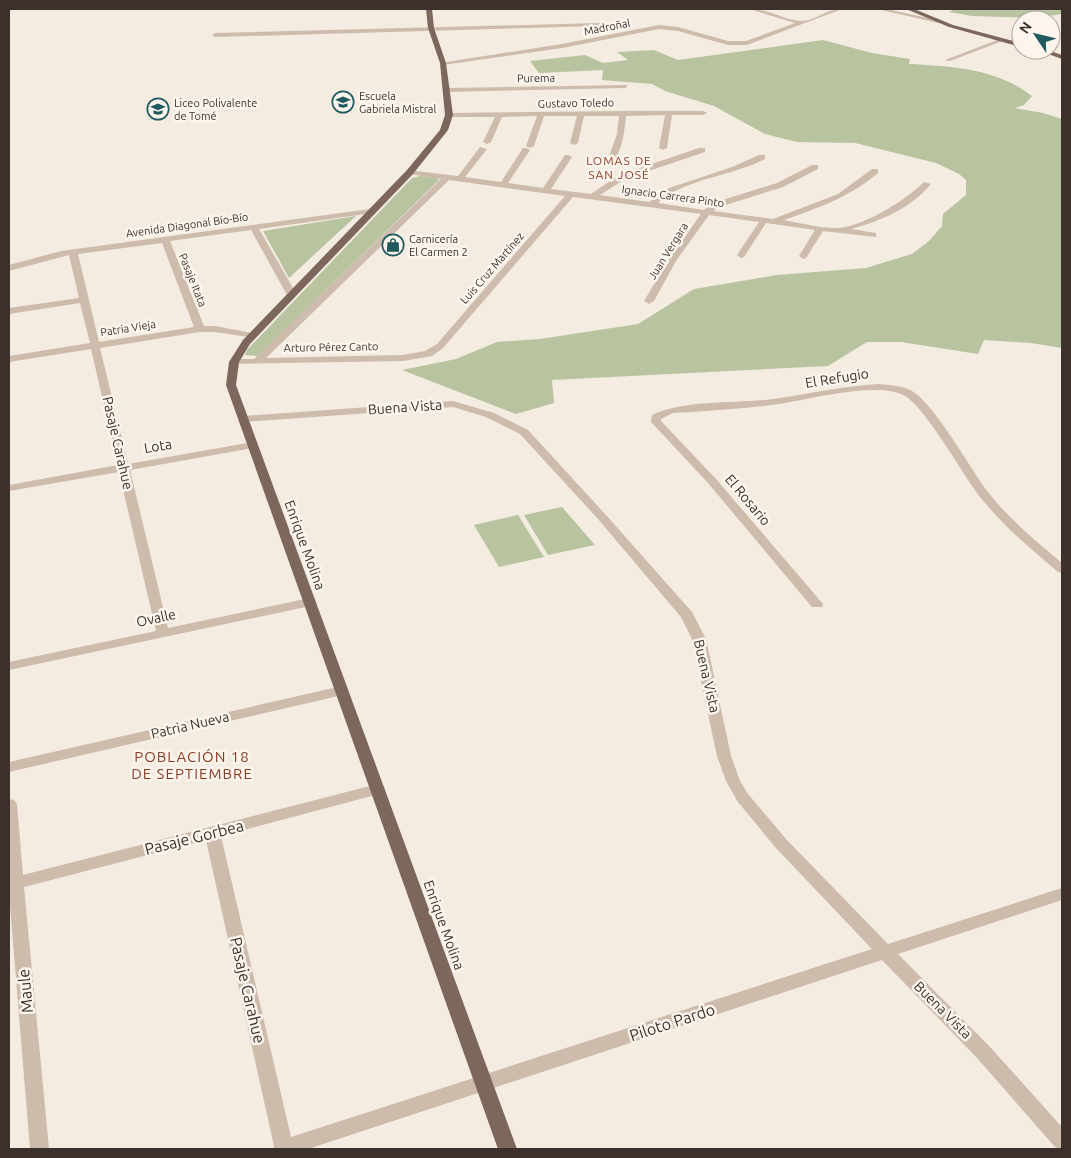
<svg xmlns="http://www.w3.org/2000/svg" width="1071" height="1158" font-family="Ubuntu,sans-serif">
	<style>
		.green { fill: #b8c4a0 }
		.lines { fill: none; stroke-linecap: round; stroke-linejoin: round }
		.minor { fill: #cdbbac; fill-rule: evenodd }
		.major { fill: #7d675c; fill-rule: evenodd }
		.labels { text-anchor: middle; dominant-baseline: central; stroke-width: 5; stroke-linejoin: round; paint-order: stroke }
		.far-street-label { font-size: 11px; fill: #3b302b; stroke: #fbf5ee }
		.far-poi-label { font-size: 11px; fill: #3b302b; stroke: #fbf5ee; text-anchor: start }
		.far-neighbourhood-label { font-size: 12px; letter-spacing: 1px; fill: #8c3b22; stroke: #fbf5ee }
		.street-label { font-size: 14px; fill: #3b302b; stroke: #fbf5ee }
		.neighbourhood-label { font-size: 15px; letter-spacing: 1px; fill: #8c3b22; stroke: #fbf5ee }
		.near-street-label { font-size: 16px; fill: #3b302b; stroke: #fbf5ee }
	</style>
	<rect width="100%" height="100%" fill="#f4ebe1"/>
	<path class="green" d="M954,9H1062V14L1036,18L972,16L949,12Z
		M823,40L872,53L910,59L909,64C951,66 998,69 1032,96L1024,105L1015,108L1043,113L1062,119V348L1031,343L984,340L978,354L901,342H867L828,366L552,380L554,403L516,414L402,370L456,359L497,342L540,339L638,324L694,289L777,275L866,268L912,254L929,241L942,226L943,214L966,195V180L959,174L936,163L855,143L797,142L765,134L714,106L665,91L652,84L602,80L603,70L539,73L530,61L585,55L603,63L628,60L617,52L654,50L678,60Z
		M420,176L435,177L439,180L258,356L245,355L247,350L412,178Z
		M356,216L289,278L263,231Z
		M562,507L595,545L548,555L524,515Z
		M518,515L544,557L499,567L474,525Z"/>
	<g class="lines">
		<path class="minor" d="M749,9C767,8 782,19 800,21C814,22 827,8 842,9L747,45H728L678,31L659,29L562,48L443,65L440,63L562,44L659,25L678,27L728,41H746L795,23Z
			M877,9H887L941,21L938,23Z
			M600,23L598,26L215,37L212,35L215,33Z
			M1000,39L1005,40L950,61L945,60Z
			M627,85V87L625,88L446,92L443,90L446,88Z
			M623,111H703L707,113L703,115H672L667,148L663,150L659,148L665,115L626,116C625,127 622,156 612,161L608,159L617,134L619,116H584L578,143L574,145L570,143L577,116H544L534,146L530,148L526,146L537,116L502,117L491,142L487,144L483,142L495,117H449L445,115L449,113Z
			M480,147L487,149L465,177L501,182L523,148H526L530,150L508,183L543,188L565,155H568L572,157L551,189L591,194L619,175L699,148H705V152L625,179L600,195L649,202L669,188L732,167L759,155H765V159C733,176 683,179 658,203L704,210L713,203L777,183L812,165H818V169L783,187L719,207L713,211L773,219L838,194L872,169H878V173C850,197 818,208 784,220C800,223 823,229 839,228C864,226 906,200 924,182L931,184C911,208 881,221 851,229L876,233V237L823,231L806,258L803,259L799,256L815,230L766,223L744,257L741,258L737,255L759,222L709,215L676,261L654,301L649,304L644,301L668,261L701,214L573,197L443,348L432,356L403,361L230,364L229,362L234,359H254L441,179L410,174H407V170L458,176ZM449,180L565,196L437,344L425,351L403,355L266,358Z
			M370,209L374,211L373,213L259,229L297,295L292,298L287,295L251,230L170,241L204,326H215L252,333L255,334V338L215,332H200L100,348L128,464L253,442L258,445L253,448L130,470L168,628L310,598L315,599L316,602L315,605L9,670V662L156,631L119,472L9,491V485L118,465L91,349L9,362V356L90,343L80,303L9,314V308L79,298L69,255L9,271V265L61,251ZM162,243L194,327L99,342L78,254Z
			M879,384C890,385 903,386 912,391C936,406 969,467 988,492C1009,519 1036,541 1062,563V573L1058,572C1031,549 1003,526 981,498C963,476 925,405 903,395C874,381 805,401 772,405C739,409 706,411 673,413L661,419V421L716,479L823,604L822,607H812L708,483L651,422L652,415C685,399 736,404 773,399C809,394 843,386 879,384Z
			M453,401L494,413L528,430L606,515L692,612L706,639L731,756L740,781L748,794L786,839L888,944L1062,888V900L898,954L991,1048L1062,1127V1149L1055,1147L978,1059L882,960L308,1149H273L274,1146L206,840L24,887L49,1149H30L9,894V799L14,800L17,804L23,875L378,784L383,785L385,789L383,793L221,836L291,1137L872,949L775,847L738,802L726,781L717,756L692,639L681,617L598,519L520,434L486,417L453,407L243,422L238,419L243,416Z
			M342,686L347,688L349,691L347,694L9,772V762Z"/>
		<path class="major" d="M426,9H432L434,28L446,63L453,115L448,130L413,174L250,344L239,362L236,385L517,1149H498L226,385L229,362L243,340L407,170L440,130L445,115L440,63L428,28Z
			M906,9H914L953,25L1021,43V47L949,27Z
			M1037,50H1047L1062,55V59Z"/>
	</g>
	<defs>
		<g id="school-ring" transform="scale(1.125)"><circle r="9.5" fill="#fbf5ee" stroke="#1f5a5e" stroke-width="1.5"/><path d="M0-5L7-2L0 1L-7-2ZM-4 1L0 2.5L4 1V4Q0 6-4 4Z" fill="#1f5a5e"/></g>
		<g id="shop-ring" transform="scale(1.125)"><circle r="9.5" fill="#fbf5ee" stroke="#1f5a5e" stroke-width="1.5"/><path d="M-5-2.5h2.3a2.7 3.5 0 0 1 5.4 0H5L5.5 6h-11ZM-1.5-2.5h3a1.5 2.3 0 0 0-3 0Z" fill="#1f5a5e"/></g>
	</defs>
	<g fill-rule="evenodd">
		<use href="#school-ring" x="343" y="102"/>
		<use href="#school-ring" x="158" y="109"/>
		<use href="#shop-ring" x="393" y="245"/>
	</g>
	<g class="labels">
		<g class="far-street-label">
			<text transform="translate(607 27) rotate(-11)">Madroñal</text>
			<text transform="translate(536 78) rotate(-1)">Purema</text>
			<text transform="translate(576 103) rotate(-1)">Gustavo Toledo</text>
			<text transform="translate(673 196) rotate(8)">Ignacio Carrera Pinto</text>
			<text transform="translate(187 225) rotate(-8)">Avenida Diagonal Bío-Bío</text>
			<text transform="translate(668 251) rotate(-58)">Juan Vergara</text>
			<text transform="translate(492 268) rotate(-49)">Luis Cruz Martínez</text>
			<text transform="translate(193 280) rotate(68)">Pasaje Itata</text>
			<text transform="translate(128 328) rotate(-9)">Patria Vieja</text>
			<text transform="translate(331 347) rotate(-1)">Arturo Pérez Canto</text>
		</g>
		<g class="far-poi-label">
			<text x="359" y="96">Escuela<tspan x="359" dy="13">Gabriela Mistral</tspan></text>
			<text x="174" y="103">Liceo Polivalente<tspan x="174" dy="13">de Tomé</tspan></text>
			<text x="409" y="239">Carnicería<tspan x="409" dy="13">El Carmen 2</tspan></text>
		</g>
		<g class="far-neighbourhood-label">
			<text x="619" y="160">LOMAS DE<tspan x="619" dy="14">SAN JOSÉ</tspan></text>
		</g>
		<g class="street-label">
			<text transform="translate(837 378) rotate(-9)">El Refugio</text>
			<text transform="translate(405 407) rotate(-4)">Buena Vista</text>
			<text transform="translate(118 443) rotate(77)">Pasaje Carahue</text>
			<text transform="translate(158 446) rotate(-10)">Lota</text>
			<text transform="translate(748 500) rotate(50)">El Rosario</text>
			<text transform="translate(305 545) rotate(70)">Enrique Molina</text>
			<text transform="translate(156 618) rotate(-12)">Ovalle</text>
			<text transform="translate(707 676) rotate(77)">Buena Vista</text>
			<text transform="translate(190 725) rotate(-13)">Patria Nueva</text>
			<text transform="translate(444 925) rotate(70)">Enrique Molina</text>
			<text transform="translate(943 1010) rotate(45)">Buena Vista</text>
		</g>
		<g class="neighbourhood-label">
			<text x="192" y="756">POBLACIÓN 18<tspan x="192" dy="17">DE SEPTIEMBRE</tspan></text>
		</g>
		<g class="near-street-label">
			<text transform="translate(194 837) rotate(-14)">Pasaje Gorbea</text>
			<text transform="translate(248 990) rotate(77)">Pasaje Carahue</text>
			<text transform="translate(25 991) rotate(-95)">Maule</text>
			<text transform="translate(672 1022) rotate(-18)">Piloto Pardo</text>
		</g>
	</g>
	<rect width="1071" height="1158" fill="none" stroke="#3b302b" stroke-width="20"/>
	<g transform="translate(1036 35) rotate(305)"><circle r="24" fill="#fbf5ee" stroke="#aea6a0"/>
	<path d="M0-4L9 19L0 12L-9 19Z" fill="#1f5a5e"/>
	<text y="-8" font-size="14" font-weight="bold" text-anchor="middle" fill="#3b302b">N</text>
	</g>
</svg>
